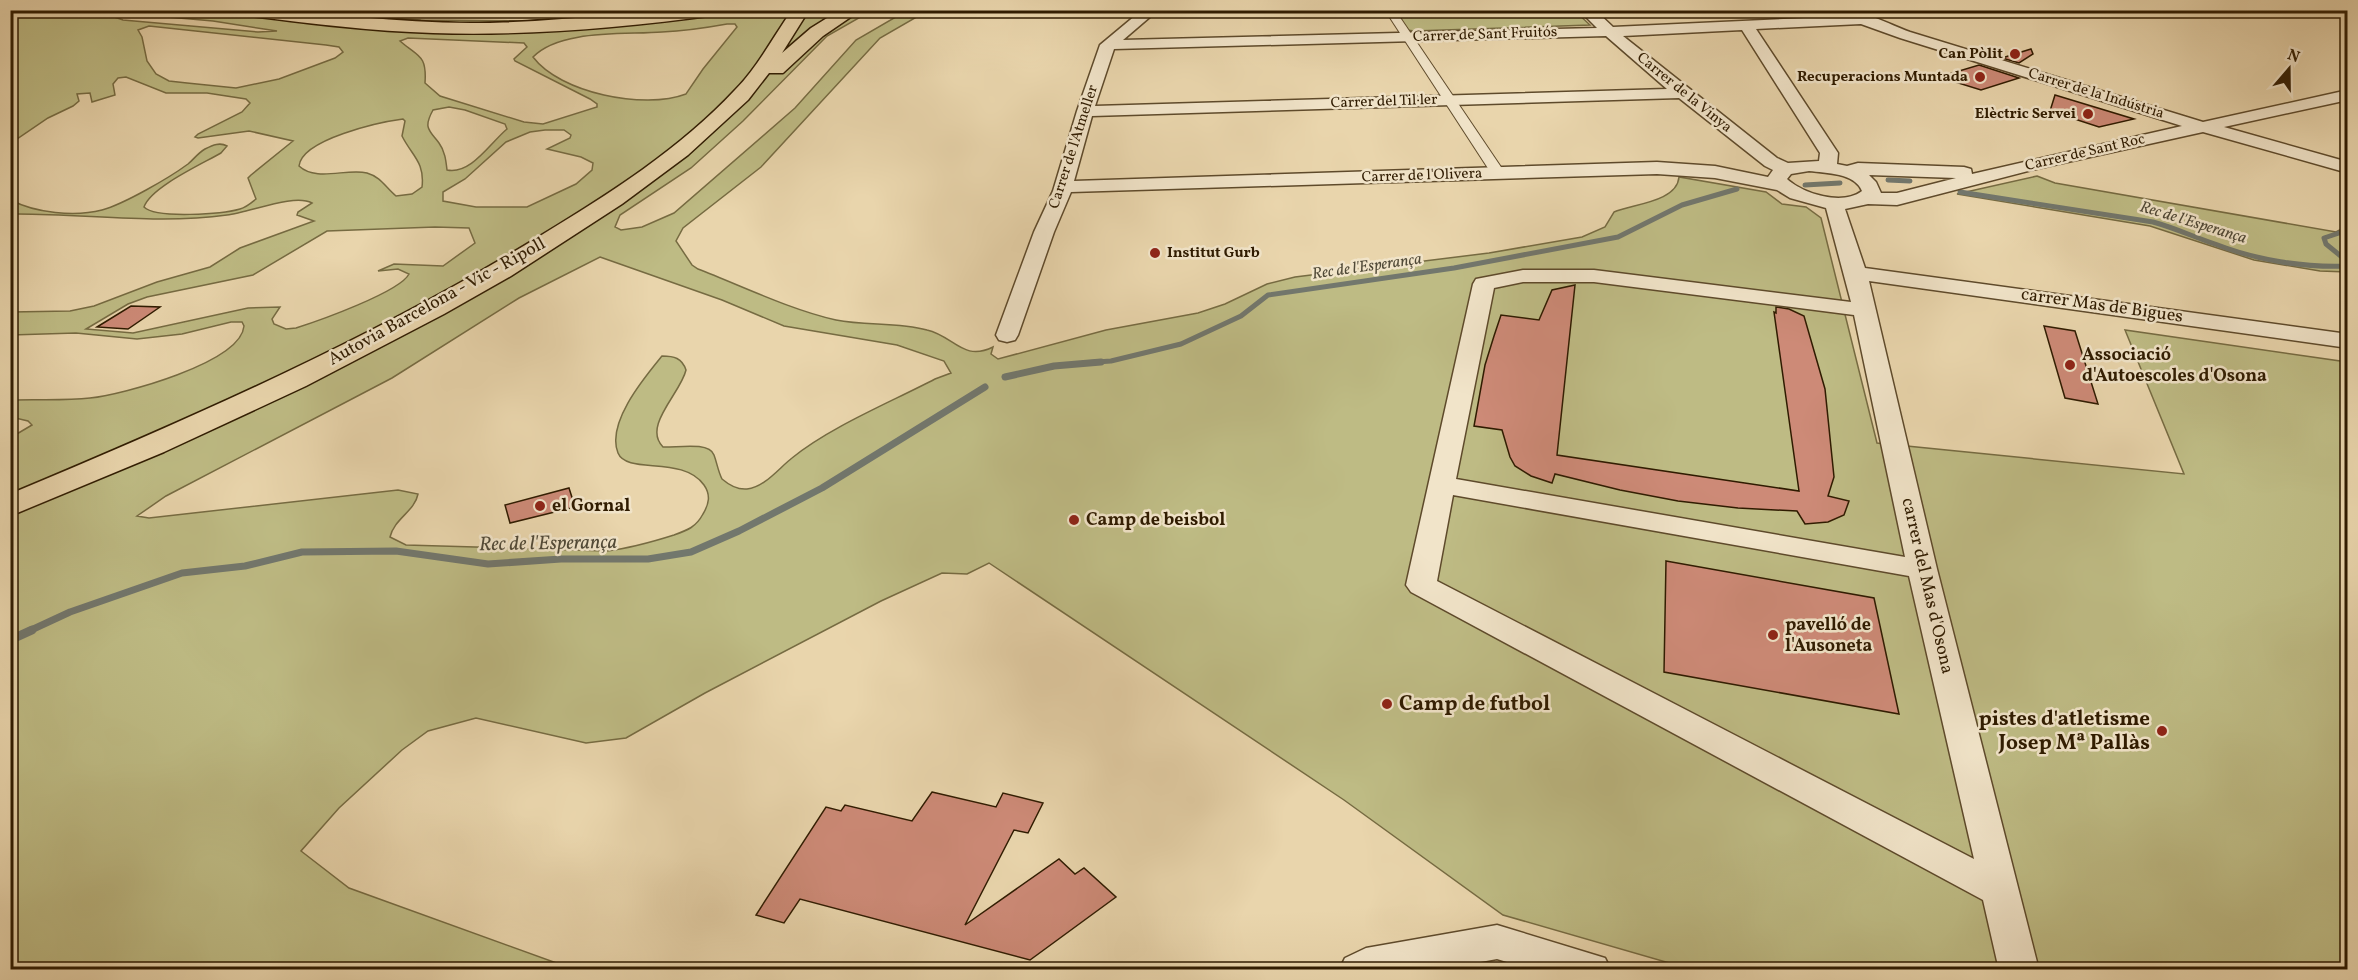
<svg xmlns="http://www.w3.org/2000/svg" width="2358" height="980" font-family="Vollkorn,serif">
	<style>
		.green { fill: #bebb84; stroke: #766b42; stroke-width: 1.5; fill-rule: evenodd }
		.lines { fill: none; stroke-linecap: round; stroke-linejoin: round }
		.stream-far2 { stroke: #72776d; stroke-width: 5 }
		.stream-far1 { stroke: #72776d; stroke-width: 7 }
		.stream { stroke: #72776d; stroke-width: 9 }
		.building { fill: #cd8a77; stroke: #2f1b00; stroke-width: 1.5 }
		.pedestrian-casing { stroke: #5e4a2b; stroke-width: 2 }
		.minor-casing { stroke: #5e4a2b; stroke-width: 3 }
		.motorway-casing { stroke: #2f1b00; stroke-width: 3 }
		.pedestrian { fill: #f1e4c9; fill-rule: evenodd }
		.minor { fill: #f1e4c9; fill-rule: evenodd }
		.motorway { fill: #e9d5ac; fill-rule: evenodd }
		.poi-dot { fill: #8f2418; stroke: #f1e4c9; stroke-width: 2 }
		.labels { text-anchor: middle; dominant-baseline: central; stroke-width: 5; stroke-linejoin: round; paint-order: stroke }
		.far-street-label { font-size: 15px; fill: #2f1b00; stroke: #f1e4c9 }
		.far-poi-label { font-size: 15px; font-weight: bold; fill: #2f1b00; stroke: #f1e4c9; text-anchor: end }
		.far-water-label { font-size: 16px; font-style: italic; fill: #504937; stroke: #f1e4c9 }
		.street-label { font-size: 18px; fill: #2f1b00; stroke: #f1e4c9 }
		.poi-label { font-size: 18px; font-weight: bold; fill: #2f1b00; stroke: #f1e4c9; text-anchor: start }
		.water-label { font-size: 20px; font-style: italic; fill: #504937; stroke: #f1e4c9 }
		.near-poi-label { font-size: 21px; font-weight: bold; fill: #2f1b00; stroke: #f1e4c9; text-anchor: start }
	</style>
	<rect width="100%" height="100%" fill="#e9d5ac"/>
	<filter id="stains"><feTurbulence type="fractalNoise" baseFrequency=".00333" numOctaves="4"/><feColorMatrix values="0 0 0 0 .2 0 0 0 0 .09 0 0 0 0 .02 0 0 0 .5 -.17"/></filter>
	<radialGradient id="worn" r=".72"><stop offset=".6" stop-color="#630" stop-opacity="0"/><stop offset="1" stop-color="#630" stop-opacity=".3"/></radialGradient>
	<path class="green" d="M321,10L345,15L421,20L524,21L678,10L871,11L827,36L743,121L691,168L620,215L615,227L621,230L642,227L674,213L795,108L856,40L906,11H927L880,38L761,167L683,228L676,241L692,265L698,269C742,286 791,310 836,320C866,326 897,322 927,330C954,336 963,362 993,347L991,354L998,359L1106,330L1198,313L1225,304L1267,284L1295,277L1489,253L1582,237L1605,227L1614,212C1633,204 1677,202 1679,177L1766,192L1782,204L1806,207L1821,218L1877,443L2184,474L2125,330L2347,362V969H1690L1503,915L1344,800L989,563L967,574L942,573L881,601L705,693L626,738L586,743L476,718L428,731L402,750L339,808L301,851L349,888L573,969H11L10,557L12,553H10V438L32,425L28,421L11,417V400C37,399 64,401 90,398C121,395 241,363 244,326L242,322H231L182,334L137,339L76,333L11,335V312L70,311L94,306L157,282L210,267L240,248L314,221L297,215L298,212L312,203C294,193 249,213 227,215C155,225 83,213 11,214V200C35,213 75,217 102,210C124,204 169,178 188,164C194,159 198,153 205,149C213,145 220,142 227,146L221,153C202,164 151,187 144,207C156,219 223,214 240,209C247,207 251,203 256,199L248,178L251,175L293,141L249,131L198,138L195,137L198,134L242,112L250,103L246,99L207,93H166L126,77L118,78L113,84L115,95L92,102L90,93L77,94L79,101L73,106L48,118L11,143V11ZM111,12L213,21L277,31L258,32L123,20L103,13ZM727,24H735L737,27L703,69L686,94C644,110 560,93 533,57C560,29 625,35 662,32C684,31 705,28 727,24ZM149,26L326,45L339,47L343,52L335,58L279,79L236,88L187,83L169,81L156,74L147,61L142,37L138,30ZM408,38L524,43L527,47L514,59L515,61L590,99L597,104V107L543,124L524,122L440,96L425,83C427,54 418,57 400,41ZM449,107L465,110L505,124L507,129C490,143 471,175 447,170C446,161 445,151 439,143C429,130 423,128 433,110ZM403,119L405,121L402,136C412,156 425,162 422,187L412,194L396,196C386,188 381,177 367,173C347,168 316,182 299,166C302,139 380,122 403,119ZM545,130H564L571,135L570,138L547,149L581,157L593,163L592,170L576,184L527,207H476L443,201V192L465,179L506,142L530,132ZM435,227L469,228L475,243L443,266L394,264L378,271L398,269L409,274C400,292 318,321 296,328L286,329L274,324L272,319L280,307L248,308L133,333L86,329L128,304L147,297L253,275L327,231ZM600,257L722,300L784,326L897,345L944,361L951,373L935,379C891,402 830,427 792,458C779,468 765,487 747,489C737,490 729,485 722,479C718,471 717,463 714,455C709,441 675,448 663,447C642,426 681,393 686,370C682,358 674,356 662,356C644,378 606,423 618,453C627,475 683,455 704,485C711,495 709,504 703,514C696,527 688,530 674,535C652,542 631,548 607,551L406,545L390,537C394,519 415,511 418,494L398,490L149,518L137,516L166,496L392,378L519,298Z
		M1394,11H1575L1590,25L1414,31L1407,30Z
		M2037,176L2055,183L2336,232L2347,226V246L2345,249L2347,252V272L2320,271L2254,260L2150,226L1957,194Z"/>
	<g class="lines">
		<path class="stream-far2" d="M1888,180L1910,181
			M1805,185L1840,183
			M1960,192L2153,222C2175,228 2194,237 2215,244C2256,260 2304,268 2348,266
			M2348,230L2324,238L2326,244L2348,262
			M1083,363L1111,361L1181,344L1241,316L1268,295L1454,268L1618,237L1682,205L1737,189"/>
		<path class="stream-far1" d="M1005,377L1054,366L1101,362
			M29,631L70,612L182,573L245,566L302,552L396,551L488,564L561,559H648L691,552L739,531L822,488L985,387"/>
		<path class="stream" d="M10,640L32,630"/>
	</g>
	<path class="building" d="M2031,49L2033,54L2019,63L2002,58Z
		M1979,65L2019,78L1981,90L1939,77Z
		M2055,95L2134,119L2099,127L2050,111Z
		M1575,285L1557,455L1799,491L1774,312L1776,313V307L1789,309L1804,316L1825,389L1834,477L1828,496L1849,501L1844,515L1828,522L1805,524L1797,511L1738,508L1678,501L1620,490L1555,474L1552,483L1531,476L1515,466L1510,457L1502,430L1474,426L1485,365L1494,336L1501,315L1539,320L1552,290Z
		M131,306L160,307L128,329L97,327Z
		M2044,326L2075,331L2098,404L2065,398Z
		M569,488L575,507L510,523L505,505Z
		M1666,561L1874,598L1899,714L1664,672Z
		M932,792L996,807L1003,793L1043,803L1028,833L1014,830L965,925L1059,859L1075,874L1084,868L1116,897L1030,960L800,899L784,923L756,915L826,807L841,811L845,805L912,821Z"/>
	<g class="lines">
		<g class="pedestrian-casing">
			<path id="pedestrian" d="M1385,10H1395L1505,173L1503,176H1493Z"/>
		</g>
		<g class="minor-casing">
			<path id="minor" d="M1142,10H1158L1123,40L1597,28L1579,10H1595L1613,27L1847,16L1841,10C1864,10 1888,24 1910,32L2203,122L2348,90V100L2224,127L2348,162V173L2203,132L2036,169L1897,205L1868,204L1845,209L1865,268L2348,334V348L1869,281L1937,569L2039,970H1999L1983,900L1411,592L1406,585L1473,284L1476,279L1523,270H1594L1851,302L1826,208L1790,198L1777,190L1715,178L1657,174L1071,192L1054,232L1018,335L1015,340L1007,342L999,340L996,335L1034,232L1053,191L1077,111L1100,45ZM1861,24L1900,38L2182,126L1972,174L1971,169L1964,167L1858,163L1847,166L1837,164L1838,153L1756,29ZM1742,30L1820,153L1819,161L1788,163L1777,158L1623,36ZM1606,36L1667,89L1095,106L1114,49ZM1679,98L1765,166L1773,170L1768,177L1715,166L1657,162L1074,181L1092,116ZM1809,171C1826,173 1855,173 1862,191C1842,206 1804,194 1787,179L1791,174ZM1869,175L1956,178L1897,193H1881L1876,182ZM1523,282H1594L1854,315L1905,557L1456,479L1494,288ZM1453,495L1909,576L1974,859L1437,581Z
				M1497,925L1605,958L1611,970H1533L1497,959L1437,970H1339L1345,958L1366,948Z"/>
		</g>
		<g class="motorway-casing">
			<path id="motorway" d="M234,10C313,10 391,23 470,23C555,23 639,10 724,10L716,15C622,28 528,36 433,33C369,31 305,23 242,15Z
				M792,10H809L782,53L811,28L840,10H861L823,36L783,73H769L748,100L688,155L622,204L511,276L444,314L306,386L164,452L10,516V494C192,418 372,339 540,236C609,194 680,149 735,90C758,67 773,37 792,10Z"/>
		</g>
		<use href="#pedestrian" class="pedestrian"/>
		<use href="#minor" class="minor"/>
		<use href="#motorway" class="motorway"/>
	</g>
	<g class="poi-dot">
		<circle cx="2015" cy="54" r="6"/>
		<circle cx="1980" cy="77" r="6"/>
		<circle cx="2088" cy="114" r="6"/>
		<circle cx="1155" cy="253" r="6"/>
		<circle cx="2070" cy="365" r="6"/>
		<circle cx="540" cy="506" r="6"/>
		<circle cx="1074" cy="520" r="6"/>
		<circle cx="1773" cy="635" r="6"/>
		<circle cx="1387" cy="704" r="6"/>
		<circle cx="2162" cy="731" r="6"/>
	</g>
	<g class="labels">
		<g class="far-street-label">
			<text transform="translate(1485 35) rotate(-2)">Carrer de Sant Fruitós</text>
			<text transform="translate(1684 93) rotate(39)">Carrer de la Vinya</text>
			<text transform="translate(2096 94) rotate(17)">Carrer de la Indústria</text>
			<text transform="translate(1384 102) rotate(-2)">Carrer del Til·ler</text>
			<text transform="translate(1074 147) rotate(-72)">Carrer de l'Atmeller</text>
			<text transform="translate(2085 153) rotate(-13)">Carrer de Sant Roc</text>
			<text transform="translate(1422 176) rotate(-2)">Carrer de l'Olivera</text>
		</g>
		<g class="far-poi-label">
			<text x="2003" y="54">Can Pòlit</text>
			<text x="1968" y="77">Recuperacions Muntada</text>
			<text x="2076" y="114">Elèctric Servei</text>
			<text x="1167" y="253" text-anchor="start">Institut Gurb</text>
		</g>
		<g class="far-water-label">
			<text transform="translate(2193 223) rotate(17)">Rec de l'Esperança</text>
			<text transform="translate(1367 267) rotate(-8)">Rec de l'Esperança</text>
		</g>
		<g class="street-label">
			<text transform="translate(437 302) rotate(-29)">Autovia Barcelona - Vic - Ripoll</text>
			<text transform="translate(2102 306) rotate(8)">carrer Mas de Bigues</text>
			<text transform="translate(1927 586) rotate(77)">carrer del Mas d'Osona</text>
		</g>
		<g class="poi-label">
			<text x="2082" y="355">Associació<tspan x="2082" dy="21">d'Autoescoles d'Osona</tspan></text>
			<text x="552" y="506">el Gornal</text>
			<text x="1086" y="520">Camp de beisbol</text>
			<text x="1785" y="625">pavelló de<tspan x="1785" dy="21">l'Ausoneta</tspan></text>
		</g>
		<g class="water-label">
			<text transform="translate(548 544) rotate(-1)">Rec de l'Esperança</text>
		</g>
		<g class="near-poi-label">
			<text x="1399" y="704">Camp de futbol</text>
			<text x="2150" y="719" text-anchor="end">pistes d'atletisme<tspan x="2150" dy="24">Josep Mª Pallàs</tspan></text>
		</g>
	</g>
	<rect width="2358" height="980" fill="none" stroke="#e9d5ac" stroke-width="36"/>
	<rect x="12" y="12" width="2334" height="956" fill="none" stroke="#2f1b00" stroke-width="3"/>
	<rect x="18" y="18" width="2322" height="944" fill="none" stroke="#2f1b00" stroke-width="1.5"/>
	<g transform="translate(2289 69) rotate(20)" stroke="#f1e4c9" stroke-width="4.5" paint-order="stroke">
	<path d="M0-4.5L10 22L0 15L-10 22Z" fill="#2f1b00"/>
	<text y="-9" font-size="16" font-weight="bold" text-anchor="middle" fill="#2f1b00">N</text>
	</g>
	<rect width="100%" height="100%" filter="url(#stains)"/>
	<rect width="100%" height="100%" fill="url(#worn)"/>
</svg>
